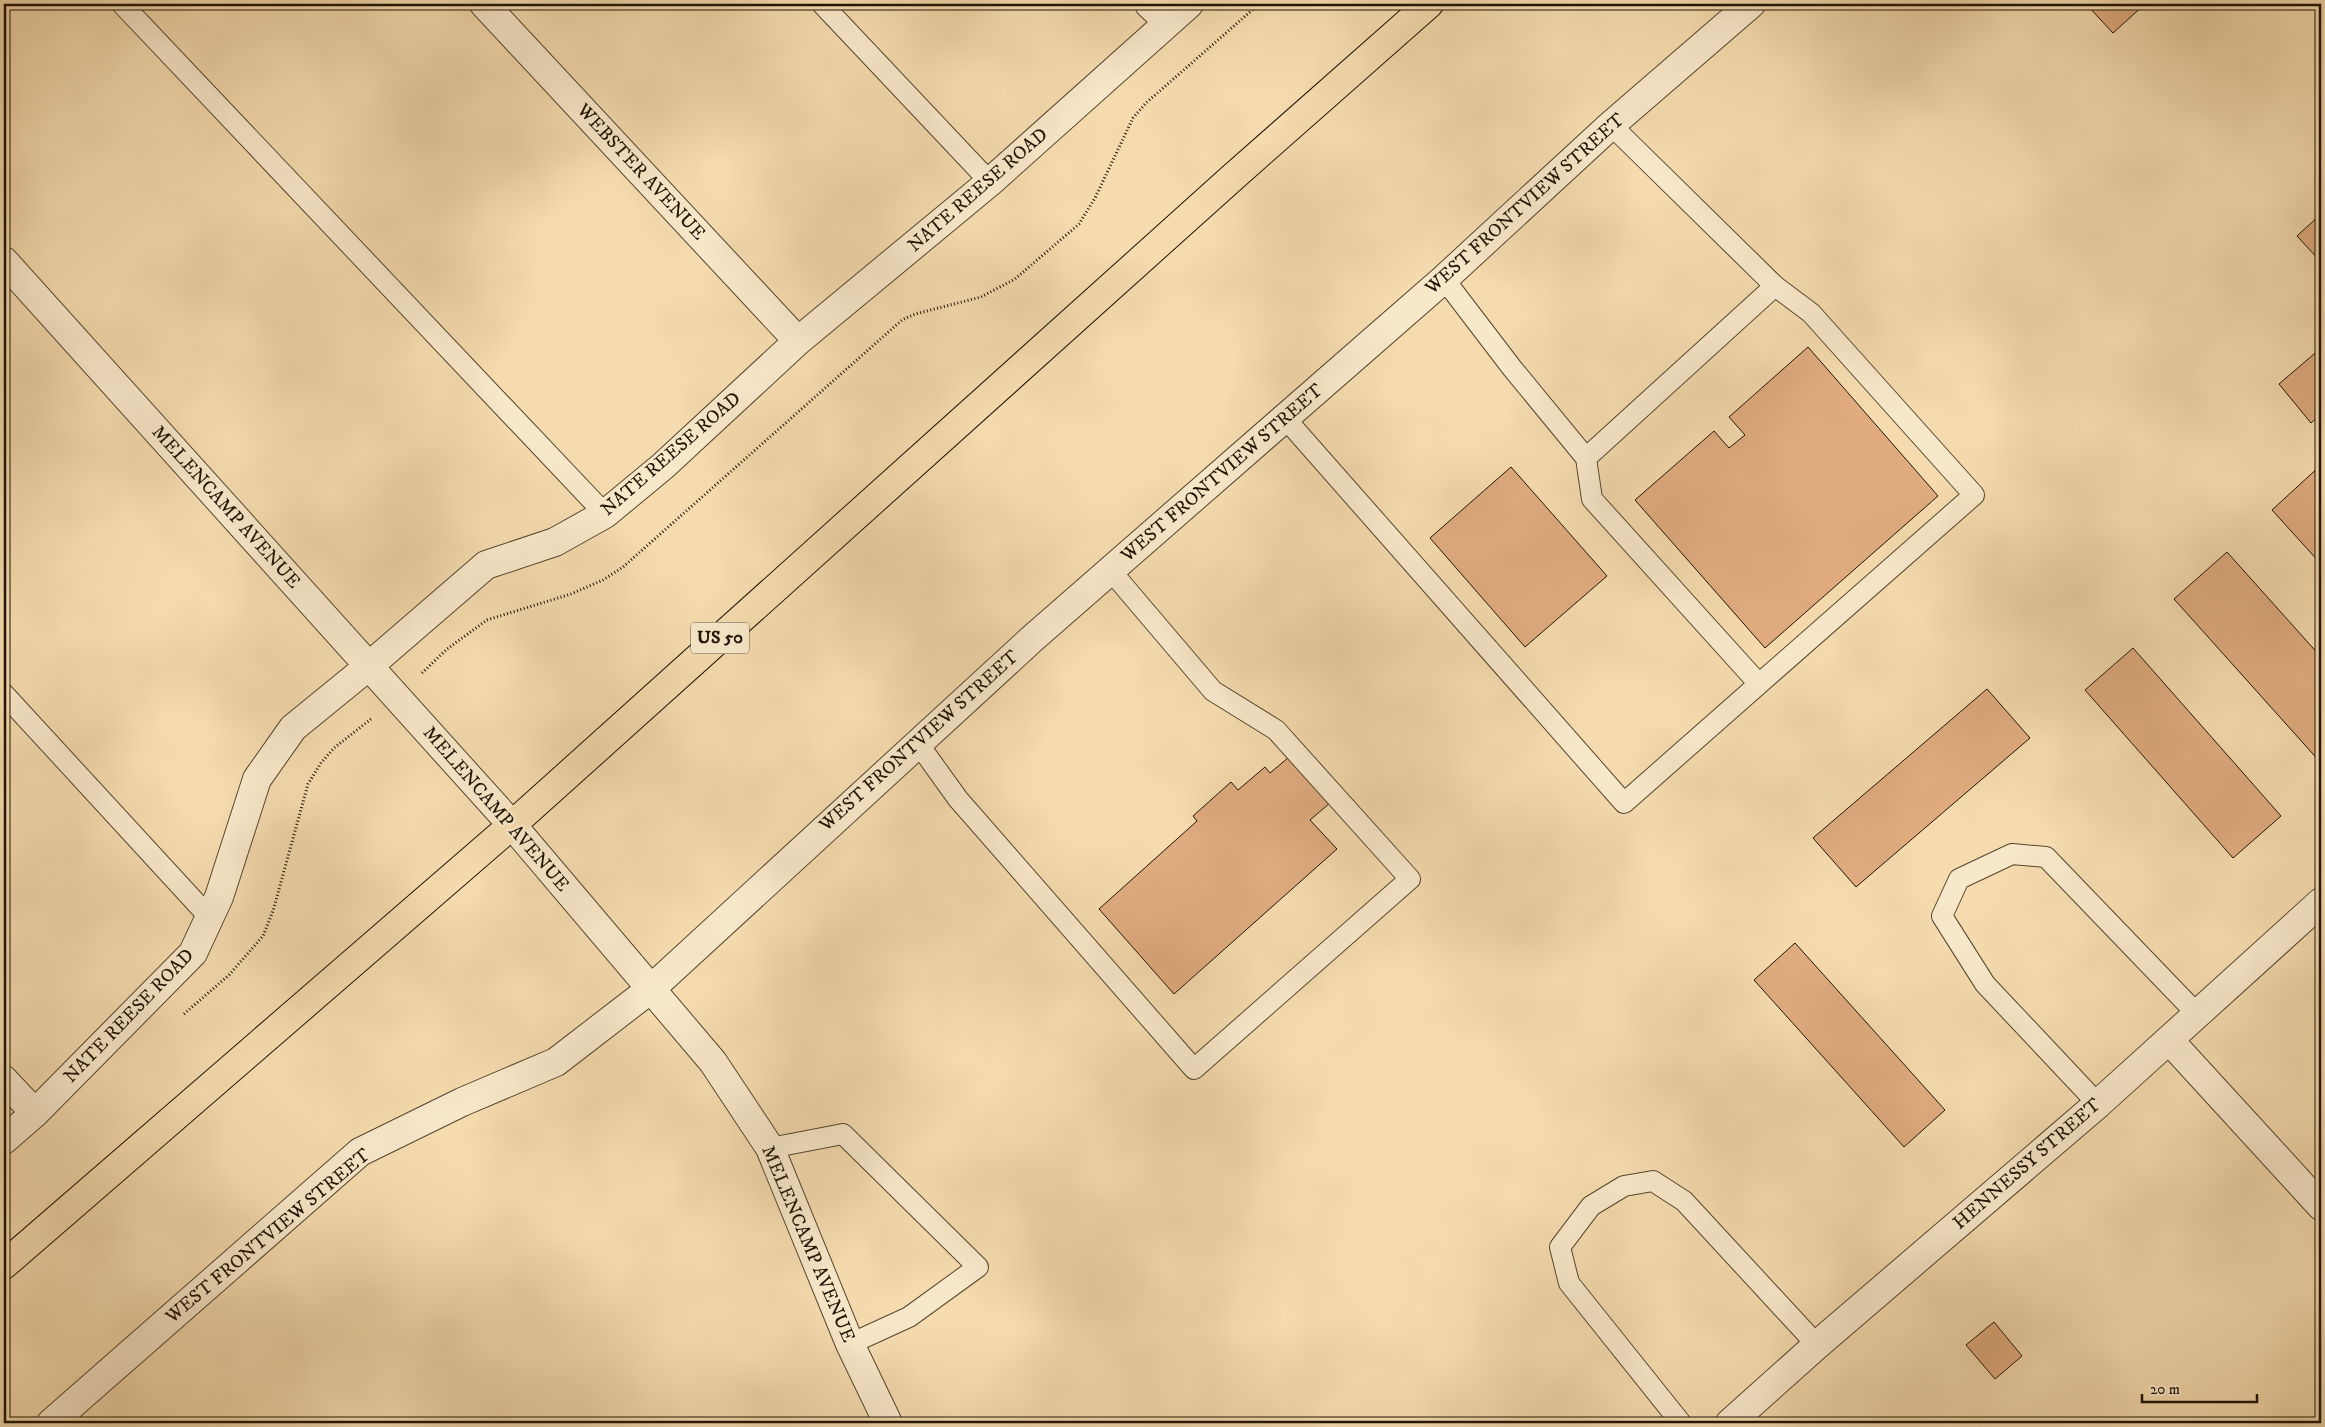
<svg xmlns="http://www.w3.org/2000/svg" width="2325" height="1427" font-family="'IM FELL DW Pica',serif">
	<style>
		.building { fill: #e0ac7f; stroke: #1f1405 }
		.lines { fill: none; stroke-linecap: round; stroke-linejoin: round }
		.lane-casing { stroke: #54462f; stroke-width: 22 }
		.street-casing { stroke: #54462f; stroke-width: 30 }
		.highway-casing { stroke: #1f1405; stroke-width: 30 }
		.path { stroke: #1f1405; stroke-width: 3; stroke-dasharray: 1 2.5; stroke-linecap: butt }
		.lane { stroke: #f8e8ca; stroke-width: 20 }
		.street { stroke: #f8e8ca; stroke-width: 28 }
		.highway { stroke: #f5dbae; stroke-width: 28 }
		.labels { text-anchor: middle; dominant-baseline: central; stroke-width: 4.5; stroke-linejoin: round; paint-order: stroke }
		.shield { fill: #f8e8ca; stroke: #605440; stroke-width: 1 }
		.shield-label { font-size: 18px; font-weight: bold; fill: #1f1405 }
		.street-label { font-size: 19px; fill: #1f1405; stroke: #f8e8ca }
	</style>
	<rect width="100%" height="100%" fill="#f5dbae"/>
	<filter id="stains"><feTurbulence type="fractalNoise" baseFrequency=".004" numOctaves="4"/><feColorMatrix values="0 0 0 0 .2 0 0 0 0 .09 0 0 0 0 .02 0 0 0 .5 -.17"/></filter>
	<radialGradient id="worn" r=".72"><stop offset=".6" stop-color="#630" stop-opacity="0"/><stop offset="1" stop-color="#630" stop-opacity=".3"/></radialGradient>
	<path class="building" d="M2086,4H2145L2113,33Z
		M2321,214V262L2297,236Z
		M1808,347L1938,496L1765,648L1635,500L1714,431L1729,448L1745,435L1729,417Z
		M2321,348V414L2311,423L2279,384Z
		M2321,465V564L2272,510Z
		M1511,467L1607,576L1525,647L1430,538Z
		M2227,552L2321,657V763L2174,599Z
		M2133,648L2281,816L2233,858L2085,690Z
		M1987,689L2030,738L1856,887L1813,838Z
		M1289,757L1330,803L1310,820L1337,849L1174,994L1099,909L1197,821L1193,816L1231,782L1238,790L1265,767L1270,773Z
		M1795,943L1945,1110L1904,1147L1754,980Z
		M1994,1322L2022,1356L1995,1379L1966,1345Z"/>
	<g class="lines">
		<g class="lane-casing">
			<path id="lane" d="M122,4L605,514
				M822,4L990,182
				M1444,279L1512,368L1586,458L1775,286L1611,125
				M1284,417L1624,803L1759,684
				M1586,458L1592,499L1759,684L1974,495L1811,313L1775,286
				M4,694L210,918
				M917,742L958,799L1194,1069L1410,879L1276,730L1213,691L1111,571
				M2098,1104L1985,984L1942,916L1959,879L2012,854L2046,857L2197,1014
				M770,1148L843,1134L978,1267L909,1317L850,1344
				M1681,1423L1569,1283L1560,1247L1591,1206L1624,1186L1653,1181L1684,1201L1817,1345"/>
		</g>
		<g class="street-casing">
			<path id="street" d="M484,4L798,341
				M1149,4L1168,22
				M4,261L512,825L713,1062L770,1148L850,1344L888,1423
				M2169,1040L2321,1206
				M4,1080L35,1113
				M4,1140L35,1113L193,953L219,897L257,779L293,728L369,666L486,565L555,542L605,514L663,466L798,341L990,182L1189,4
				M51,1423L360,1152L462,1102L556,1062L652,988L1033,638L1444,279L1611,125L1751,4
				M1730,1423L1817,1345L2098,1104L2321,902"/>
		</g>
		<g class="highway-casing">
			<path id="highway" d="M4,1265L512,825L1233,177L1429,4"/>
		</g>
		<path class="path" d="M422,673L447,649L487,620L571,594L603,580L623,567L902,320L915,314L981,297L1015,279L1079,224L1095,198L1133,118L1146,103L1259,4
			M184,1014L229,975L263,936L273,911L308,784L321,763L334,748L371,719"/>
		<use href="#lane" class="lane"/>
		<use href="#street" class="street"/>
		<use href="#highway" class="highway"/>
	</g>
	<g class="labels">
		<rect class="shield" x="691" y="622.5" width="58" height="31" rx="4"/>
		<g class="shield-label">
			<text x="720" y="638">US 50</text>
		</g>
		<g class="street-label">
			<text transform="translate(641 172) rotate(47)">WEBSTER AVENUE</text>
			<text transform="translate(978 190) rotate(-41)">NATE REESE ROAD</text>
			<text transform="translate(1525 204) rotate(-42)">WEST FRONTVIEW STREET</text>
			<text transform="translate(671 454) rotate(-41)">NATE REESE ROAD</text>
			<text transform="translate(1222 473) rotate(-41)">WEST FRONTVIEW STREET</text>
			<text transform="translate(226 507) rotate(48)">MELENCAMP AVENUE</text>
			<text transform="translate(919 741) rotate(-42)">WEST FRONTVIEW STREET</text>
			<text transform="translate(496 809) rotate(49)">MELENCAMP AVENUE</text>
			<text transform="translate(129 1016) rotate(-46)">NATE REESE ROAD</text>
			<text transform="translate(2027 1164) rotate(-41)">HENNESSY STREET</text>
			<text transform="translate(268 1236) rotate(-40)">WEST FRONTVIEW STREET</text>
			<text transform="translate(808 1244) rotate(67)">MELENCAMP AVENUE</text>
		</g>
	</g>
	<rect width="2325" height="1427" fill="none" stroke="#f5dbae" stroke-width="20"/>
	<rect x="5" y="5" width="2315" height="1417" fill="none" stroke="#1f1405" stroke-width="2.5"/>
	<rect x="10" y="10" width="2305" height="1407" fill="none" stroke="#1f1405"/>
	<path d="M2142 1394v8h115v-8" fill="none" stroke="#1f1405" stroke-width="2.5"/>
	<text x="2150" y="1394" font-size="15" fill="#1f1405" stroke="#f8e8ca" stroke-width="4" paint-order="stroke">20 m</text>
	<rect width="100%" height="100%" filter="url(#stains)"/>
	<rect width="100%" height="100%" fill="url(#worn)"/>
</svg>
